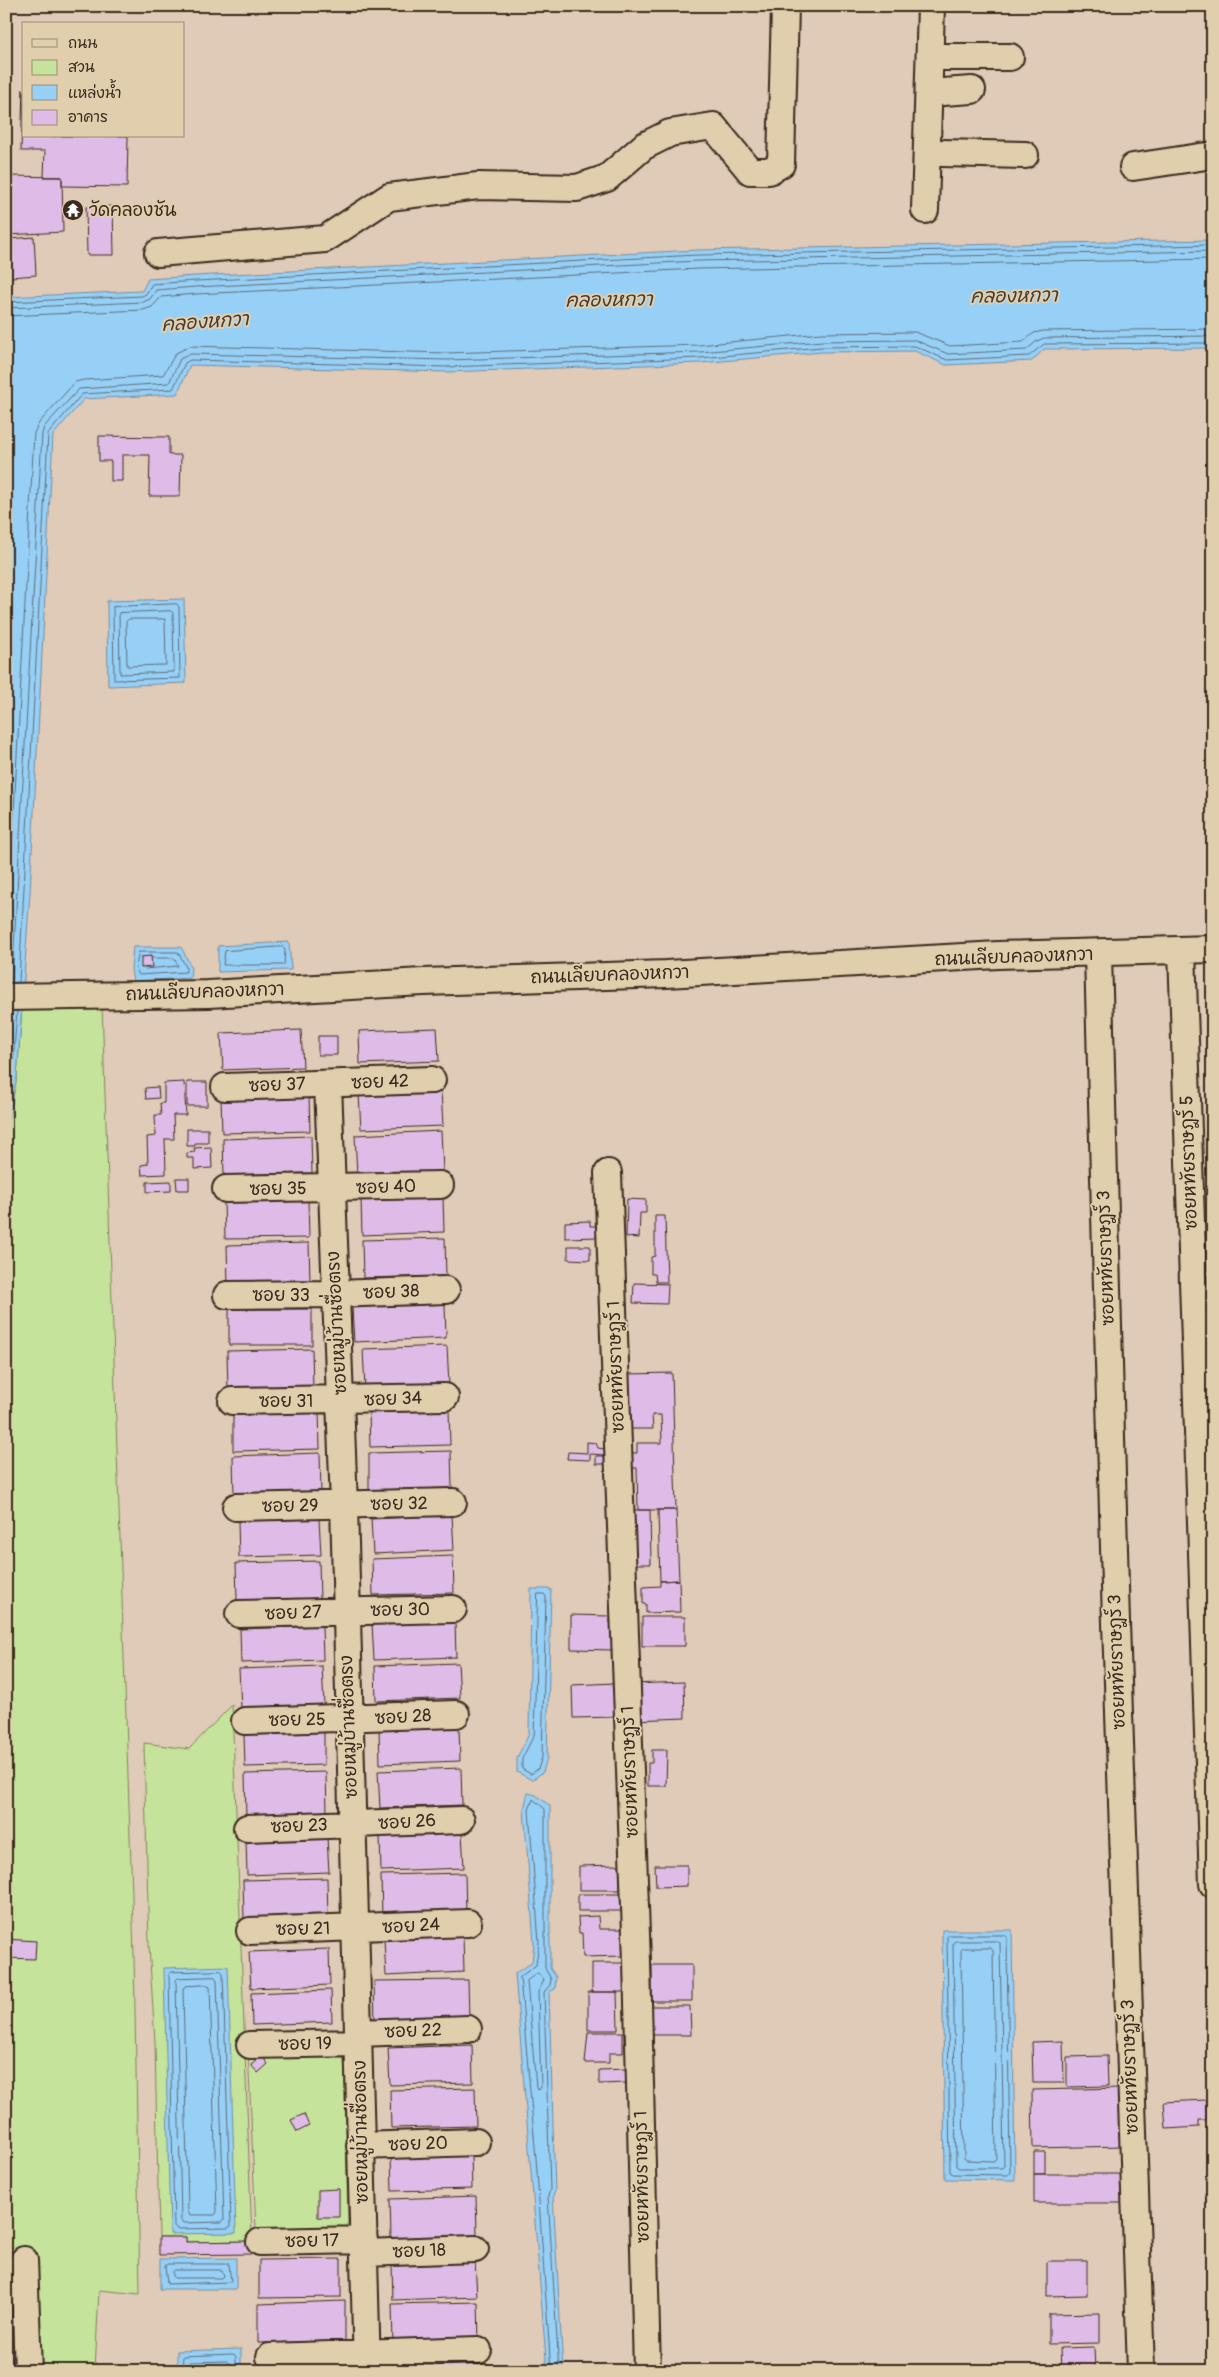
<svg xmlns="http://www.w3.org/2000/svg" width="1219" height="2377" font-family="Pangolin,'Playpen Sans Thai',sans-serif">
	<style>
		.green { fill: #c5e39a; stroke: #80865c }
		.water { fill: #97d0f7; stroke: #728ea0 }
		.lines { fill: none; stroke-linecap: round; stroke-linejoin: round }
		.shore { stroke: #606c75; stroke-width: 1 }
		.building { fill: #dfbce8; stroke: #3b2a1e }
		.minor-casing { stroke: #3b2a1e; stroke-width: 30 }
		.minor { stroke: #e0ceac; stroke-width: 26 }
		.labels { text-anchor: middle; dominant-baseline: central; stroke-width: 4; stroke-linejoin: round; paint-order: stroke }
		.poi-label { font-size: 18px; fill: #3b2a1e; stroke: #e0ceac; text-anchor: start }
		.street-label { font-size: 18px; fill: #3b2a1e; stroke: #e0ceac }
		.water-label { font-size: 19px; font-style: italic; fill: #443b34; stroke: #e0ceac }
	</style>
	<rect width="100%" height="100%" fill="#e0cab8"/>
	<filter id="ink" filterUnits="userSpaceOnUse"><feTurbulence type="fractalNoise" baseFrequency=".02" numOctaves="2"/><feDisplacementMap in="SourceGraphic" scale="10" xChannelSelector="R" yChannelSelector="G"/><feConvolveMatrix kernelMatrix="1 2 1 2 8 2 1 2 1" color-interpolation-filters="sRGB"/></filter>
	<g filter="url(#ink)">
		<path class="green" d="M102,1005L134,1955L140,2294L99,2290L95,2371H41L19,2253L6,2254V1132L17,1077L22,1008Z
			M232,1705L252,2241L186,2242V2237H159L155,2042L149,1945L144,1743L189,1749Z
			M344,2046L348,2227L256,2229L248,2050Z"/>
		<path class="water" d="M1213,240V348L1044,349L1032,361L946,365L915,351L822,352L700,363L446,372L190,365L177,394L84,399L53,435L30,892L17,1077L6,1132V297L142,291L148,279L195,276L698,250Z
			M184,599L186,683L108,686L107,601Z
			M289,942L291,970L218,972V946Z
			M133,947H181L191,967L190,978L133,981L131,969Z
			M531,1589H551L547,1758L543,1772L532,1780L517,1772V1758L529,1734Z
			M528,1793L536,1795L550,1806V1968L556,1977L555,1989L549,1992L555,2191L553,2196L563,2371H547L515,1973L532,1963L534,1943L524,1809Z
			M942,1930H1012L1015,2180L945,2179Z
			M228,1966L236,2233L170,2234L164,1968Z
			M236,2258V2289H160V2259Z
			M241,2349V2371H177V2351Z"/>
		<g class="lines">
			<path class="shore" d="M6,302L142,296L146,294L152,284L196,281L698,255L1213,245
				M6,308L143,302L150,299L156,290L196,287L698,261L1213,251
				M6,316L143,310L152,307L161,297L196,294L698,269L1213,259
				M177,604L179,607L180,678L114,680L113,607Z
				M171,611L173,613L174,672L120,674L119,613Z
				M129,619H165L166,665L127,666L126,622Z
				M283,947L285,950L284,965H223L225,951Z
				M139,952H178L186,967V972L139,975L136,969Z
				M6,964L34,433L39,423L75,382L84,380L163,375L176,353L190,346L446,353L699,345L821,333L915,332L950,346L1023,342L1034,333L1043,331L1213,329
				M145,969L178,966L174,958H152
				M19,982L48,434L82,394L173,389L185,363L190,360L446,367L700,358L822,347L915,346L947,360L1029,356L1044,344L1213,343
				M12,983L42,434L44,427L79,389L169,383L180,359L190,354L446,360L700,352L822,341L915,340L948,354L1026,350L1037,341L1044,338L1213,336
				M6,1068L10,1011
				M6,1106L12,1076L17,1011
				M538,1594H544L546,1596L542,1757L538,1769L531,1774L522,1769V1759L534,1735Z
				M949,1935H1004L1007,1937L1010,2172L1008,2175L953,2174L950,2172L947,1937Z
				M956,1941H998L1000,1943L1004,2166L1002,2168H959L956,2166L953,1943Z
				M963,1948H991L993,1951L996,2158L994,2161L966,2160L964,2158L961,1951Z
				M221,1971L223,1973L231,2226L228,2228L177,2229L174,2226L169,1974L172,1972Z
				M538,1973L544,1980L538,1992L541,2087L539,2090L536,2087L527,1981Z
				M215,1977L217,1980L224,2220L222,2222L183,2223L181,2220L176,1980L178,1978Z
				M208,1985L210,1987L217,2212L215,2215H190L188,2212L183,1988L186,1986Z
				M168,2264H229L231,2282L167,2284L165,2266Z
				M174,2270H222L224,2276L222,2278H174L172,2272Z
				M182,2371L183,2356L233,2354L236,2356V2371
				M188,2371L190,2362L227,2361L230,2363V2371
				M551,2371L536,2158L520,1977L536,1965L539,1943L529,1810L533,1799L545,1809V1968L551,1979L550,1985L544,1992L550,2190L548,2196L559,2371"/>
		</g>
		<path class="building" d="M23,89L24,136H128L127,187L62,186V177H44L45,151H21Z
			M6,116L11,175L6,176Z
			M6,176L62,177L63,232L6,235Z
			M113,206L114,255H87L86,207Z
			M34,237L36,275L11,277L9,239Z
			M99,436L169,437V455H181L180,496H149L150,455H122V481H111V461H99Z
			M151,956L152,967L141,968V957Z
			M437,1028L439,1061L360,1064L359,1031Z
			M301,1030L303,1067L223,1070L221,1033Z
			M318,1036H337V1055H318Z
			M184,1082L186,1115H173L174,1139H165L166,1174L142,1175L141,1165L148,1164L147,1137L156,1136L155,1115H161L160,1103H164V1083Z
			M187,1082H207V1106H187Z
			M158,1087L159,1098L146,1099L145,1088Z
			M441,1091L443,1126L361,1129L359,1094Z
			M309,1097L310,1131L222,1133L221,1098Z
			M187,1129H208V1143H195V1146H187Z
			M441,1131L443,1171L357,1175L355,1135Z
			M311,1136L312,1173L224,1175L223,1139Z
			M211,1147L212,1168L194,1169V1158H187V1153L195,1152L194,1148Z
			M176,1178H189V1190H177Z
			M171,1181V1191L147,1192V1182Z
			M443,1197L444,1232L362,1235L361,1200Z
			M627,1199L646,1200V1213H640L639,1238L626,1237Z
			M308,1200L309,1238L225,1239L224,1202Z
			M655,1216H665L667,1282H656L655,1274H651V1257L655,1256Z
			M590,1221V1226H598V1237L565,1238V1222Z
			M445,1238L446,1276L363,1278L362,1240Z
			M309,1243L310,1283L228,1285L227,1245Z
			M568,1246H590V1260L568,1259Z
			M634,1283L668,1284L667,1304L633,1303Z
			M445,1304L446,1338L354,1342L352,1307Z
			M229,1309H312V1345H229Z
			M447,1346L449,1385L365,1388L363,1349Z
			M312,1349L313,1389L228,1391L227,1351Z
			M672,1373L676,1510H638L637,1468H632V1453H637V1443H662L661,1415H652L653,1429H630L628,1374Z
			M449,1409L450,1445L370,1447L369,1411Z
			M319,1412L320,1449L233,1451V1415Z
			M1207,1427H1213V1467H1208Z
			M587,1442L596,1443L598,1448L605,1449V1455L590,1454V1460L567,1459L568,1452L587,1453Z
			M451,1451L452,1488L369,1490V1453Z
			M320,1453L321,1493L234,1496L233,1456Z
			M596,1456H609V1464H596Z
			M632,1510H650L651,1564H633Z
			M658,1510H676L679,1580L660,1581Z
			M452,1515L454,1550L373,1554L371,1519Z
			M319,1519L321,1555L239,1557L238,1521Z
			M453,1556L454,1593L373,1595L372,1559Z
			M319,1561L320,1599L237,1601L236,1563Z
			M679,1580L680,1612L646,1613V1604H643V1587L660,1586V1581Z
			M571,1615L609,1616V1622H613V1650L571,1649Z
			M642,1617H685V1646H642Z
			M455,1622L456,1657L374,1660L372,1624Z
			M322,1626L323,1660L241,1663L240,1629Z
			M458,1663L460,1698L376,1701L375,1666Z
			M322,1666L324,1705L241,1708L239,1669Z
			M684,1682L685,1718L635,1720L633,1684Z
			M616,1683L617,1717L573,1718L572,1685Z
			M459,1726L460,1761L380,1764L379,1729Z
			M324,1732V1765L245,1767L244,1734Z
			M652,1750H667L666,1786H648V1763H652Z
			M461,1768L462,1805L380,1808L378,1771Z
			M326,1772L327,1814L246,1816L245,1774Z
			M462,1833L464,1868L381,1871L380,1835Z
			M327,1837L329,1872L247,1875L246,1840Z
			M620,1865V1890H579V1866Z
			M655,1865H687V1886L656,1887Z
			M465,1873L466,1914L382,1917L381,1875Z
			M327,1878L328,1918L244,1919L243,1880Z
			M578,1894H624V1911H578Z
			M598,1916L599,1929H624L625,1956L583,1957L582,1933H579L578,1917Z
			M6,1925H10L9,1939H6Z
			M463,1936L464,1972L386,1976L384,1940Z
			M6,1939L36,1941L35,1959L6,1958Z
			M329,1949L330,1985L251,1988L249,1952Z
			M592,1963H627V1992H592Z
			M652,1965H692V2001H652Z
			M468,1980L469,2021L375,2023L374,1981Z
			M331,1990L332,2022L252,2025L251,1993Z
			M588,1992H617L618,2030H588Z
			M647,2006H690L691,2035H648Z
			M588,2032H623V2053H609V2063H585Z
			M1063,2041L1064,2083H1033L1032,2042Z
			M472,2045L473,2083L390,2085L388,2048Z
			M262,2056L268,2064L258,2073L251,2065Z
			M1107,2056L1108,2086L1067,2087V2057Z
			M626,2069V2083L599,2084V2070Z
			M475,2088L476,2126L391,2128L390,2090Z
			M1125,2088L1126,2146L1033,2148L1032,2090Z
			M1206,2100L1207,2120H1199V2127L1166,2129L1164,2102Z
			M304,2114L309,2126L297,2132L291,2120Z
			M1034,2152H1045V2174H1034Z
			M471,2155L472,2189L392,2191L391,2157Z
			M1034,2174H1126V2203H1034Z
			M339,2189V2217H318V2190Z
			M476,2196L477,2235L391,2238L390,2199Z
			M159,2237H186V2242L252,2241V2254L159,2255Z
			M20,2253L23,2371H6V2254Z
			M341,2259V2297L259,2298V2260Z
			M475,2260L477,2297L393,2300L392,2263Z
			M1047,2261H1087V2295L1047,2296Z
			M345,2301V2341L258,2343V2304Z
			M478,2302L479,2342L393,2344L392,2304Z
			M1100,2313V2343L1049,2344V2314Z
			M1094,2347L1095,2371H1050L1061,2369L1060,2348Z
			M479,2363V2371H392V2366Z"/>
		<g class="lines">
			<g class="minor-casing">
				<path id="minor" d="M944,57H1010
					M943,92L972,90
					M942,153L1025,155
					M1133,167L1213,155
					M925,210L931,6
					M158,253L325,239L389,197L478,186L577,188L607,178L644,146L670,133L713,126L750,171H769L781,164L785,6
					M1182,950L1213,1884
					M1098,954L1116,1623L1141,2371
					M6,997L208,994L423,982L666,974L998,955L1213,949
					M328,1084L344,1505L367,2371
					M225,1087L432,1080
					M608,1173L637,1961L647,2371
					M226,1189L440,1185
					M227,1295L335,1294L446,1290
					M232,1401L445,1397
					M236,1507L453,1502
					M239,1614L453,1609
					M245,1721L456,1714
					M247,1828L461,1820
					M250,1931L468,1923
					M358,2033L468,2029
					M250,2045L359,2043
					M360,2146L476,2142
					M260,2242L364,2240
					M364,2253L475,2249
					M24,2260L28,2371
					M270,2357L478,2350"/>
			</g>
			<use href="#minor" class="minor"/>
		</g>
	</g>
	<defs>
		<g id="temple-disc" transform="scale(1.125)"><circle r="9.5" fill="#3b2a1e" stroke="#e0ceac"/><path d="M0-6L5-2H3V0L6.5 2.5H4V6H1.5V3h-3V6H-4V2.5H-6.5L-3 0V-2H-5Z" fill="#fff"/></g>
	</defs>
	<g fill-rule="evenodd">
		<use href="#temple-disc" x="73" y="210"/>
	</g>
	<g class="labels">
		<g class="poi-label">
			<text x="89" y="210">วัดคลองชัน</text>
		</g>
		<g class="street-label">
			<text transform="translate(1014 957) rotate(-2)">ถนนเลียบคลองหกวา</text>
			<text transform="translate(610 975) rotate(-2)">ถนนเลียบคลองหกวา</text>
			<text transform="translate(205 992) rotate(-2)">ถนนเลียบคลองหกวา</text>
			<text transform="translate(380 1082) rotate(-2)">ซอย 42</text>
			<text transform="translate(277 1085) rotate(-2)">ซอย 37</text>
			<text transform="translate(1189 1163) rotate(-92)">ซอยหทัยราษฎร์ 5</text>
			<text transform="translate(386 1187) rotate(-2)">ซอย 40</text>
			<text transform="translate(278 1189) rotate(-1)">ซอย 35</text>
			<text transform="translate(1106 1258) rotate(-92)">ซอยหทัยราษฎร์ 3</text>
			<text transform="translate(391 1292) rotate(-2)">ซอย 38</text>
			<text x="281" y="1295">ซอย 33</text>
			<text transform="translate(337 1323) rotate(-93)">ซอยหมู่บ้านซื่อตรง</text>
			<text transform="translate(616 1367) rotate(-92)">ซอยหทัยราษฎร์ 1</text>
			<text transform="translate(393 1399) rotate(-2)">ซอย 34</text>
			<text x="286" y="1401">ซอย 31</text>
			<text transform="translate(399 1504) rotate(-1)">ซอย 32</text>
			<text transform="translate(290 1506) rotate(-1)">ซอย 29</text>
			<text transform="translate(400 1610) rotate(-1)">ซอย 30</text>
			<text transform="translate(293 1613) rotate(-2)">ซอย 27</text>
			<text transform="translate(1117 1662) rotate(-92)">ซอยหทัยราษฎร์ 3</text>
			<text transform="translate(403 1717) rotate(-3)">ซอย 28</text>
			<text transform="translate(297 1720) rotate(-1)">ซอย 25</text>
			<text transform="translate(349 1727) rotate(-92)">ซอยหมู่บ้านซื่อตรง</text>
			<text transform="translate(630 1772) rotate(-92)">ซอยหทัยราษฎร์ 1</text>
			<text transform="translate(407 1822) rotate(-3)">ซอย 26</text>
			<text transform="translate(299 1826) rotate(-2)">ซอย 23</text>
			<text transform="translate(411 1926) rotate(-3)">ซอย 24</text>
			<text transform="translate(303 1929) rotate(-1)">ซอย 21</text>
			<text transform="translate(413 2031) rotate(-2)">ซอย 22</text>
			<text transform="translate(305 2044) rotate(-1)">ซอย 19</text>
			<text transform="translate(1130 2067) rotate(-92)">ซอยหทัยราษฎร์ 3</text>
			<text transform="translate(361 2132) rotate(-91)">ซอยหมู่บ้านซื่อตรง</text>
			<text transform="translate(418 2144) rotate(-2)">ซอย 20</text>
			<text transform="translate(642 2177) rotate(-91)">ซอยหทัยราษฎร์ 1</text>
			<text transform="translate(312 2241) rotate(-1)">ซอย 17</text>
			<text transform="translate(419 2251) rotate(-2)">ซอย 18</text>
		</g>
		<g class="water-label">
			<text transform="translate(1014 296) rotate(-1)">คลองหกวา</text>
			<text transform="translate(609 300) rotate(-1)">คลองหกวา</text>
			<text transform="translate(205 322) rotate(-4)">คลองหกวา</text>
		</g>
	</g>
	<rect width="1219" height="2377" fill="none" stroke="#e0ceac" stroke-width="25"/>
	<rect x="12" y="12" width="1194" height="2352" fill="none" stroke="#3b2a1e" stroke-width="2" filter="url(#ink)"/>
	<rect x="22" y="22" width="162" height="115" fill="#e0ceac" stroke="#9e8c73"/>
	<rect x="32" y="39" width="25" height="8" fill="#e0ceac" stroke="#9e8c73"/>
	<text x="68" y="48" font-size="15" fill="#3b2a1e">ถนน</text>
	<rect x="32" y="60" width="25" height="15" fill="#c5e39a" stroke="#9e8c73"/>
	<text x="68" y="72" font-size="15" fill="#3b2a1e">สวน</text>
	<rect x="32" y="85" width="25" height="15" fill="#97d0f7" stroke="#9e8c73"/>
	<text x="68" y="98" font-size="15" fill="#3b2a1e">แหล่งน้ำ</text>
	<rect x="32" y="110" width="25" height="15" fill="#dfbce8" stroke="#9e8c73"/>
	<text x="68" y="122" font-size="15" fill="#3b2a1e">อาคาร</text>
</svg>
